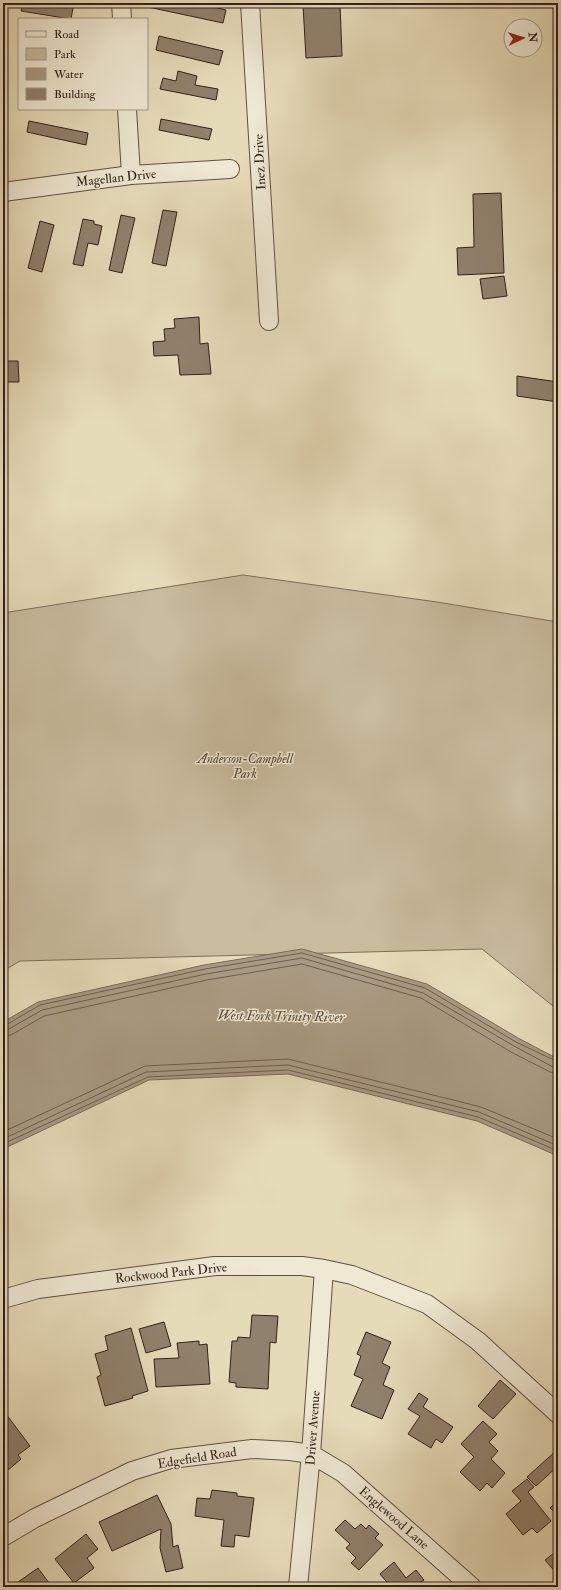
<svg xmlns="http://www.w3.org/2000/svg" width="561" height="1590" font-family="'IM FELL Double Pica',serif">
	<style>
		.green { fill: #c8bb9e; stroke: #7e6e5c }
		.water { fill: #a99b83; stroke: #7a6a59 }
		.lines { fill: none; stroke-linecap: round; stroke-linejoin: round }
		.shore { stroke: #6e5e4e; stroke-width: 1 }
		.building { fill: #90816c; stroke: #332019 }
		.minor-casing { stroke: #604f41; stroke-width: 20 }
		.minor { stroke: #efe8d2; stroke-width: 18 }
		.labels { text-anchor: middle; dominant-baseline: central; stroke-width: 3; stroke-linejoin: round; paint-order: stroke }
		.street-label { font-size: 13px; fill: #332019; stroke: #efe8d2 }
		.park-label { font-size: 13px; font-style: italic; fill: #58473a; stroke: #efe8d2 }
		.water-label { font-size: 14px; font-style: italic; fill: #5c4b3e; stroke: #efe8d2 }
	</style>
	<rect width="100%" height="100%" fill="#e6dbb9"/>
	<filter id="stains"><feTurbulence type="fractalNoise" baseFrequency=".005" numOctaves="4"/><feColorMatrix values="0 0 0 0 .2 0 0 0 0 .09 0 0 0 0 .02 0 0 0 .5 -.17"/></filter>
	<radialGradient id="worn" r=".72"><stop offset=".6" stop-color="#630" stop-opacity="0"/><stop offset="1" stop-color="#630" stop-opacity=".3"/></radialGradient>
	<path class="green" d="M243,575L437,602L558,622V1010L482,949L20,961L3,971V613Z"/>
	<path class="water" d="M302,949L427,984L518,1038L558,1059V1156L477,1121L288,1074L149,1080L3,1149V1022L38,1002L204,965Z"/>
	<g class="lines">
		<path class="shore" d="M3,1025H6L40,1005L205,969L302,953L425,988L516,1042L558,1062
			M3,1030L9,1029L42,1010L206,974L302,958L423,993L514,1046L553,1067H558
			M3,1036L11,1035L44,1016L207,980L302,964L421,998L511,1052L550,1072L558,1073
			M3,1132L145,1066L288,1059L481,1107L558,1139
			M3,1139L146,1072L288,1065L479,1112L558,1146
			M3,1144L148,1077L288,1070L478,1117L558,1151"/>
	</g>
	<path class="building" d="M23,3H45L73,8L71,19L21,11Z
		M129,3H194L226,10L223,23Z
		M340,4L342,56L306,58L303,5Z
		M159,36L223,51L219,65L156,50Z
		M178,71L197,76L195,85L218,89L216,100L160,89L163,78L176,81Z
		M161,119L212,129L209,140L159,130Z
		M29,121L88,133L86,145L27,132Z
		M501,193L504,273L458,275L457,248L474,247L473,194Z
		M163,210L177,212L166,266L152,263Z
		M121,215L135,218L122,273L109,270Z
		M83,219L94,221V224L102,226L98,245L88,243L83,266L73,264Z
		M40,221L54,225L42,272L28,268Z
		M504,276L507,296L483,299L480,279Z
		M199,317L200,344L208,343L211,374L180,375L178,355L154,356L153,342L165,341L164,329L175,328L174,319Z
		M3,361H18L19,382H3Z
		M517,376L558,382V402L517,396Z
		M252,1315L278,1316L276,1343L270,1342L268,1389L236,1387V1383L229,1382L232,1341H237L238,1337L250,1338Z
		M164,1322L171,1346L146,1353L139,1329Z
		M131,1328L148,1391L132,1396L133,1398L105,1406L97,1377L101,1375L95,1354L108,1350L105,1336Z
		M366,1332L391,1342L382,1363L390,1367L383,1385L394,1390L382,1419L351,1406L363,1379L354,1375L361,1356L357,1354Z
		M199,1341V1345L207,1344L210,1384L156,1387L154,1359L179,1358L177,1343Z
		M500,1380L516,1394L493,1419L478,1406Z
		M419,1393L428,1399L423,1407L453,1427L442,1443L436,1439L431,1448L408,1434L420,1416L408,1409Z
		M6,1414L30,1446L18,1455L21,1459L7,1471L3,1466V1416Z
		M483,1421L497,1434L489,1442L498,1451L491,1459L505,1473L492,1488L487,1483L480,1491L460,1472L474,1457L461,1444Z
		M558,1449V1466L536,1486L527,1477Z
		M527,1479L534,1487L528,1492L551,1521L537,1533L532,1528L523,1535L506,1514L521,1501L512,1491Z
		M212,1490L237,1493V1496L254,1498L249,1537L235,1535L234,1547L221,1546L224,1520L195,1516L197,1498L210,1499Z
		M157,1495L171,1524L173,1547L178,1545L183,1568L166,1572L160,1548L161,1529L112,1551L99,1522Z
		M558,1500V1515L550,1508Z
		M345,1520L355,1529L361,1524L366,1529L369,1525L379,1534L375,1538L383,1545L359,1570L351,1563L356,1558L346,1548L350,1544L335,1530Z
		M86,1534L98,1549L87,1558L94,1568L74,1583L55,1559Z
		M558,1550V1575L545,1560Z
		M394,1562L406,1578L416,1570L424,1580L421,1582L425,1587H391L380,1574Z
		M38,1568L52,1587H11Z"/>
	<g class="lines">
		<g class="minor-casing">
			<path id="minor" d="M121,3L122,19
				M250,3L269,321
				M127,109L131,175
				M3,192L131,175L230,169
				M3,1299L38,1289L215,1266H302L324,1269L352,1275L427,1304L478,1341L558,1414
				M3,1537L35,1518L132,1471L171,1459L252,1449L290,1451L311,1454L343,1473L472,1587
				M298,1587L311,1454L324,1269"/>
		</g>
		<use href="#minor" class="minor"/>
	</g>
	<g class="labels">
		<g class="street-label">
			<text transform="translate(260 162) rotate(-93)">Inez Drive</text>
			<text transform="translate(116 178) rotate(-6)">Magellan Drive</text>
			<text transform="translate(171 1273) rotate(-6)">Rockwood Park Drive</text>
			<text transform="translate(313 1428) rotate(-86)">Driver Avenue</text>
			<text transform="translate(197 1458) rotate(-9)">Edgefield Road</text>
			<text transform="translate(394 1518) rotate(41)">Englewood Lane</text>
		</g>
		<g class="park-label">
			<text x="245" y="759">Anderson-Campbell<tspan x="245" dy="15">Park</tspan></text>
		</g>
		<g class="water-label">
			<text transform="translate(281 1016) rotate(1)">West Fork Trinity River</text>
		</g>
	</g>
	<rect width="561" height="1590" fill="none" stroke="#e6dbb9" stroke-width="16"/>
	<rect x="4" y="4" width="553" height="1582" fill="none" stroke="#332019" stroke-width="2"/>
	<rect x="8" y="8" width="545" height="1574" fill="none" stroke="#332019"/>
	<rect x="18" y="18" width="130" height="92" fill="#efe8d2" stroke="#a49888"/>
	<rect x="26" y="31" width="20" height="6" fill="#efe8d2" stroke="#a49888"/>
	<text x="54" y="38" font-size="12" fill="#332019">Road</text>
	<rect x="26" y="48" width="20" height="12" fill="#c8bb9e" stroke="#a49888"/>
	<text x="54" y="58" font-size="12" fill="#332019">Park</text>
	<rect x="26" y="68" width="20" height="12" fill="#a99b83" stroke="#a49888"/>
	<text x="54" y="78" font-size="12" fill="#332019">Water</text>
	<rect x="26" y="88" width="20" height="12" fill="#90816c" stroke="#a49888"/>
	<text x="54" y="98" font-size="12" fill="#332019">Building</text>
	<g transform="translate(523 38) rotate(86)"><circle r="19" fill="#efe8d2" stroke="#a49888"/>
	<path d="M0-3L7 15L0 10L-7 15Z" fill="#8f2418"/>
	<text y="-6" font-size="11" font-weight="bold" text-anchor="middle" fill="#332019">N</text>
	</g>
	<rect width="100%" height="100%" filter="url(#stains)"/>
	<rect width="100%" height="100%" fill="url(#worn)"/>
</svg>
